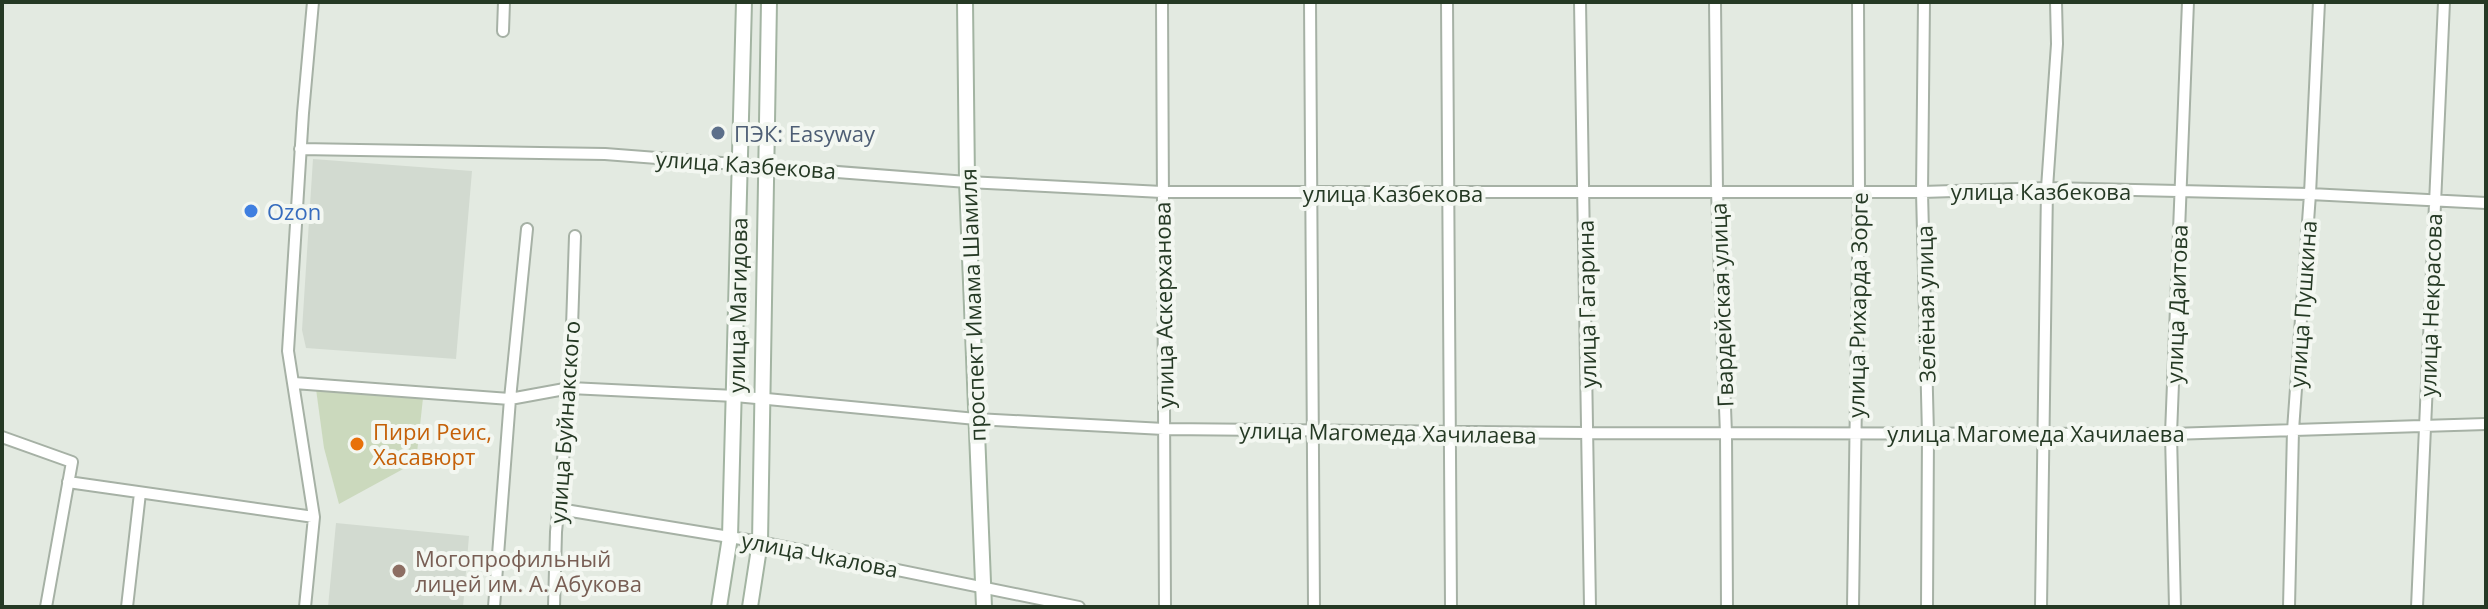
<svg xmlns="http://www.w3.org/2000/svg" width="2488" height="609" font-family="'Open Sans',sans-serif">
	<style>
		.built { fill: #d2dad0 }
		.green { fill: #cbd9bd }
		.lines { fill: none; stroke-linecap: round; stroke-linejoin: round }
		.minor-casing { stroke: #a6b1a5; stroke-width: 14 }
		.secondary-casing { stroke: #a3b4a2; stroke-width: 18 }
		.minor { stroke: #fff; stroke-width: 10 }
		.secondary { stroke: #fff; stroke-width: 14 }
		.service-dot { fill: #5c6f8a; stroke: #f3f7f1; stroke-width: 3 }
		.shop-dot { fill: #3f7fe0; stroke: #f3f7f1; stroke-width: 3 }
		.food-dot { fill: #e8710a; stroke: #f3f7f1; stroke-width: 3 }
		.education-dot { fill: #8d6e63; stroke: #f3f7f1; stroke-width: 3 }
		.labels { text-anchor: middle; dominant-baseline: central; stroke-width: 8; stroke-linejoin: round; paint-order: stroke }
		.service-label { font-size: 22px; fill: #4e5e75; stroke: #f3f7f1; text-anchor: start }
		.street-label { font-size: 22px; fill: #253924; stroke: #f3f7f1 }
		.shop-label { font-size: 22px; fill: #366cbe; stroke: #f3f7f1; text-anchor: start }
		.food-label { font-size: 22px; fill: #c56008; stroke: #f3f7f1; text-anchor: start }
		.education-label { font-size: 22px; fill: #785e54; stroke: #f3f7f1; text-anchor: start }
	</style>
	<rect width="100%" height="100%" fill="#e3eae1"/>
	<path class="built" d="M313,159L472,171L456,359L306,348L302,330Z
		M336,523L469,536L463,607H328Z"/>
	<path class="green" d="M316,389L423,398L416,462L339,504L324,448Z"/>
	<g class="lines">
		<g class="minor-casing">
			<path id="minor" d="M1162,2L1165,607
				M1310,2L1314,607
				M1447,2L1451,607
				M1580,2L1590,607
				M1715,2L1717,192L1726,434L1727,607
				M1924,2L1922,192L1928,434L1927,607
				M503,31L504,2
				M300,149L605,154L967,182L1162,192H1922L2047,188L2310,194L2486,203
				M294,383L510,399L570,388L735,396L976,419L1164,429L1588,433L2171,434L2486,424
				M2,437L72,462L46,607
				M68,482L314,517
				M559,509L760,542L1079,607
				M127,607L140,493
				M305,607L314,517L288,351L303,113L313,2
				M494,607L510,399L527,229
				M554,607L556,532L570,388L575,236
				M1853,607L1859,191L1858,2
				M2041,607L2047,188L2057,44L2056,2
				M2175,607L2171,434L2188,2
				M2289,607L2293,430L2310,194L2319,2
				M2417,607L2444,2"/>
		</g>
		<g class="secondary-casing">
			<path id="secondary" d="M965,2L967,182L984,607
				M719,607L730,537L744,2
				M750,607L760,542L769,2"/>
		</g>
		<use href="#minor" class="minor"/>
		<use href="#secondary" class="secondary"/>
	</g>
	<circle class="service-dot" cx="718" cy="133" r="8"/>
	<circle class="shop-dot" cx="251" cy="211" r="8"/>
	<circle class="food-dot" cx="357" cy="444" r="8"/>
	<circle class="education-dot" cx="399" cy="571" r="8"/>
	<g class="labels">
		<g class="service-label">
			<text x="734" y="133">ПЭК: Easyway</text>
		</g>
		<g class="street-label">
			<text transform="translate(746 164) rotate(4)">улица Казбекова</text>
			<text x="2041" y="191">улица Казбекова</text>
			<text x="1393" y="193">улица Казбекова</text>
			<text transform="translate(1586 304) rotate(-91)">улица Гагарина</text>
			<text transform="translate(1925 304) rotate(-91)">Зелёная улица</text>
			<text transform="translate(2176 304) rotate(-88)">улица Даитова</text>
			<text transform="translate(2302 304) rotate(-86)">улица Пушкина</text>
			<text transform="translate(737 305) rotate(-89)">улица Магидова</text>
			<text transform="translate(972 305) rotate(-92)">проспект Имама Шамиля</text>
			<text transform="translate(1163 305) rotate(-91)">улица Аскерханова</text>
			<text transform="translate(1721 305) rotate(-92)">Гвардейская улица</text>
			<text transform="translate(1857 305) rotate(-89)">улица Рихарда Зорге</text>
			<text transform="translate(2430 305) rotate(-88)">улица Некрасова</text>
			<text transform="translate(564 422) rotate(-86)">улица Буйнакского</text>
			<text transform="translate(1388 432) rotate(1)">улица Магомеда Хачилаева</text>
			<text x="2036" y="433">улица Магомеда Хачилаева</text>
			<text transform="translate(820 554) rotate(11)">улица Чкалова</text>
		</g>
		<g class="shop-label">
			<text x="267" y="211">Ozon</text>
		</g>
		<g class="food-label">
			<text x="373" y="431">Пири Реис,<tspan x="373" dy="25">Хасавюрт</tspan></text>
		</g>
		<g class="education-label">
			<text x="415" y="558">Могопрофильный<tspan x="415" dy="25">лицей им. А. Абукова</tspan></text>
		</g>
	</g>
	<rect width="2488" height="609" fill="none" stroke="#253924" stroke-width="8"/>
</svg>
